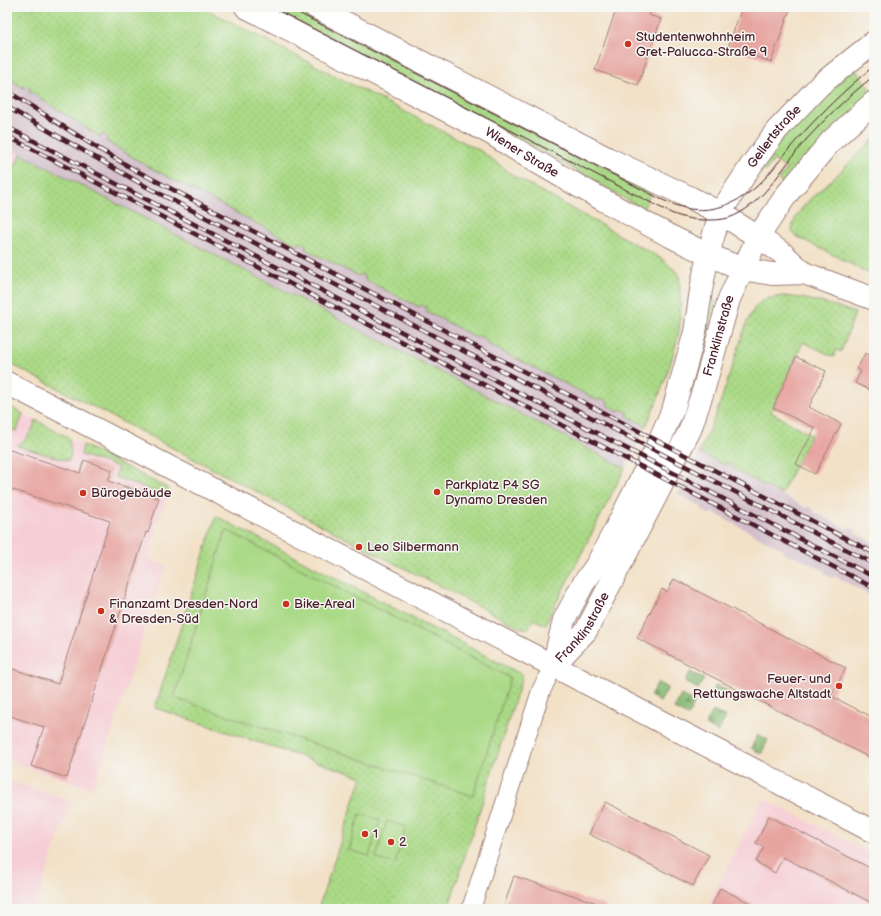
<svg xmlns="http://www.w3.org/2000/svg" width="881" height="916" font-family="'Balsamiq Sans',sans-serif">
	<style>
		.built { fill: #f6cfd6 }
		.railway { fill: #d1bdc9 }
		.green { fill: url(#green-dots); stroke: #7a7c59 }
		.forest { fill: url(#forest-firs); stroke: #696c50 }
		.pitch { fill: #abda87; stroke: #7a7c59 }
		.building { fill: #e7a5a0 }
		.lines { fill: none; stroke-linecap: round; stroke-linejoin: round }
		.minor-casing { stroke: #9e8079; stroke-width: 20 }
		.tertiary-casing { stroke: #9e8079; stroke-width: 24 }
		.secondary-casing { stroke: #9e8079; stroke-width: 24 }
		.minor { stroke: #fff; stroke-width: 18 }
		.tertiary { stroke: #fff; stroke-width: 22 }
		.secondary { stroke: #fff; stroke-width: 22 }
		.tram { stroke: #4a1f2b; stroke-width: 1 }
		.rail-casing { stroke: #4a1f2b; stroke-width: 4.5 }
		.rail { stroke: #f6f6f2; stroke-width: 3; stroke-dasharray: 9; stroke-linecap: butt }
		.poi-dot { fill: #c8321e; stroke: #f6f6f2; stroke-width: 1.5 }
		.labels { text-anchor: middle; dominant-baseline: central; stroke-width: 3; stroke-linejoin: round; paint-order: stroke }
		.poi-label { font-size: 13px; fill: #4a1f2b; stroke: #f6f6f2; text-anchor: start }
		.street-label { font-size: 13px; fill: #4a1f2b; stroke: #f6f6f2 }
	</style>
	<defs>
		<pattern id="green-dots" width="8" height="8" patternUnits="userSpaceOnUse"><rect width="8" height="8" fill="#abda87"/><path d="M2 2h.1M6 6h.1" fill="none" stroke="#95bb75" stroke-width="1.8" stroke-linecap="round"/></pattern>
		<pattern id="forest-firs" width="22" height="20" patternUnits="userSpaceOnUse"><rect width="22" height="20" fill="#88ba74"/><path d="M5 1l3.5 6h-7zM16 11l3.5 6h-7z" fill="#71975f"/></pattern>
	</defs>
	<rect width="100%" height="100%" fill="#f6f6f2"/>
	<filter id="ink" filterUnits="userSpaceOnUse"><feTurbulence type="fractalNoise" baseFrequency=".025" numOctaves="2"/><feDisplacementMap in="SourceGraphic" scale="8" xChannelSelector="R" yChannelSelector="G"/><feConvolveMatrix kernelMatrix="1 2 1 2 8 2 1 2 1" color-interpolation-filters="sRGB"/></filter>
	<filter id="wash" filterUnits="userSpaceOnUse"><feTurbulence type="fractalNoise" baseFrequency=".012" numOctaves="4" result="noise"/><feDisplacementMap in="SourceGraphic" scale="16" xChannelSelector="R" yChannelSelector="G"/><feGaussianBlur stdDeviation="0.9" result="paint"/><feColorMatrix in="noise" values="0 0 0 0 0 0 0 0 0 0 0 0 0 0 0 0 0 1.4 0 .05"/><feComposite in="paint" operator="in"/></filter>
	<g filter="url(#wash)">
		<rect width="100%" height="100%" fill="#f2e1c7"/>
		<path class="built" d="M7,147L21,154L7,182Z
			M7,406L169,489L147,558L166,565L93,789L7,761Z
			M7,780L71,801L34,909H7Z
			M763,798L874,855V909H706Z"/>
		<path class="railway" d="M7,77L23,88L26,85L31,89L29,91L100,137L102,134L108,138L106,141L147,166L297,245L299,242L307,246L306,249L357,276L361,274L427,308L426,311L477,338L480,336L487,340V343L599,401L601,398L608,402L607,405L619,411L620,409L628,413L627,416L646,426L625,468L605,457L597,456L598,453L566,436L564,439L557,432L184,238L182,241L174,237L176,234L123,207L121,210L115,203L7,147Z
			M699,453L714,461L715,460L725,465L726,463L734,467L733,469L806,508L808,506L815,510L814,512L847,529L848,527L856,530L855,533L874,543V597L834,576L832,578L824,574L825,571L793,555L792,557L783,553L784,550L712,512L710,515L702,510L703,508L678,494Z"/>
		<path class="green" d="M7,7H202L481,151L514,176L662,259L679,274C680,294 682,316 678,336C671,367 659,397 646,426L627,416L628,413L621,409L619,412L607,405L608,402L601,398L599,401L486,343L487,340L480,336L477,338L426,311L427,308L421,305L419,307L365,280V277L361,274L358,276L305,249L307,246L300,242L298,245L147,166L106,141L108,138L103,134L100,137L29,91L31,89L26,85L23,88L7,77Z
			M262,7H296L652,191L643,209L542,151Z
			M854,67L872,92L784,184L778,180L787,169L774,160L765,171L759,166L793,124Z
			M874,139V276L796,236L792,232C792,209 824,188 839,173C850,162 862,150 874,139Z
			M21,154L625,468L545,625L533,619L528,629L521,628L359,545L7,362V182Z
			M783,296C809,298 831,304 855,313L841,352L836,350L834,357L803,342L771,412L811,435L781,494L733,469L734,466L726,463L725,465L699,453L717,412L747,322L755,307L764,299Z
			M709,300L716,302L699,361L689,407L682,405Z
			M7,405L23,414L17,431L7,428Z
			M36,420L69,438L71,453L69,461L17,446C27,439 32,432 36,420Z
			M83,445L169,489L167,496L115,477L118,467L81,455Z
			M216,516L523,675L448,909H318L362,777L155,708Z"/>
		<path class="forest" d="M690,672L704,679L698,689L685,682Z
			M658,682L668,688L660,702L650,696Z
			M716,685L730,692L725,702L710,695Z
			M681,695L695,702L688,716L674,709Z
			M713,711L726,717L718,732L705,725Z
			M758,734L768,740L761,754L751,748Z"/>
		<path class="pitch" d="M226,530L510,678L473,796L174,698Z
			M360,814L380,820L369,856L349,850Z
			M387,821L406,827L395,864L376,858Z"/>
		<g id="blocks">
			<path class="building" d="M617,7H652L649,15L661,19L638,85L595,70Z
				M742,7H791L771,62L728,47Z
				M874,347V392L855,383L861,371L857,369L865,353L870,355Z
				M796,357L826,371L809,407L841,424L815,474L796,464L815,428L773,408Z
				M7,449L80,473L84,460L112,470L108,481L159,498L148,533L146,532L67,778L31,766L44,727L7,715V667L58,684L110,521L7,488Z
				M674,579L846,668L831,696L874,718V760L637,638L662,589L667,592Z
				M605,802L709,855L693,886L589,834Z
				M769,816L874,870V904L783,857L775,873L756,862L764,847L756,843Z
				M514,876L606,906V909H503Z
				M720,888L762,909H710Z"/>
		</g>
	</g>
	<g filter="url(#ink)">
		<use href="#blocks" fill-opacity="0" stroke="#9e8079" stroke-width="1"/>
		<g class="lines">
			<g class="minor-casing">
				<path id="minor" d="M471,909L541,691L553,666"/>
			</g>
			<g class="tertiary-casing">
				<path id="tertiary" d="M758,237L782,253L804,273L874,299
					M743,269L772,274L804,273"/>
			</g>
			<g class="secondary-casing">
				<g id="secondary">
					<path id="s1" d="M246,7L492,134C526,157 561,176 596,196C645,223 691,249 743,269"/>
					<path d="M315,7L607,158L691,198L720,213L758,237"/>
					<path d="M7,383L874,832"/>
					<path id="s2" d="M553,666L564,620L583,584L596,566L615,530L654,453L674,407L695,332L701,290L708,255L720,213L750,167L777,130L820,85L874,42"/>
					<path id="s3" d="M553,666L586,631L690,430L704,388L729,299L758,237L787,194L831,141L874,102"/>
				</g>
			</g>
			<use href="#minor" class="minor"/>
			<use href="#tertiary" class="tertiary"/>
			<use href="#secondary" class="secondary"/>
			<path class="tram" d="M271,7L671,213C683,218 694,220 707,220C714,220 721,220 728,218C761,208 783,166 805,141C826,118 849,95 874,76
				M287,7L651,194C662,200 673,205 685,208C715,215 746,200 766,177C776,166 785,153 795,142C819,115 845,89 874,66"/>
			<g class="rail-casing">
				<path id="rail" d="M7,91L99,149L135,170L874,553
					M7,107L147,187L874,564
					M7,127L874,577
					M7,136L874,588"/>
			</g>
			<use href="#rail" class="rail"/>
		</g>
	</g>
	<g class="poi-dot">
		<circle cx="628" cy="44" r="4"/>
		<circle cx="437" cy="492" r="4"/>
		<circle cx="83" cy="493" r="4"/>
		<circle cx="359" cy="547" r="4"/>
		<circle cx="286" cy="604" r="4"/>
		<circle cx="101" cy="611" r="4"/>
		<circle cx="839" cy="686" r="4"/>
		<circle cx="365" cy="834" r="4"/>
		<circle cx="391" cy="842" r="4"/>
	</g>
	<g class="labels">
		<g class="poi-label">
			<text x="636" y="37">Studentenwohnheim<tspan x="636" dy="15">Gret-Palucca-Straße 9</tspan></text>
			<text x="445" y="485">Parkplatz P4 SG<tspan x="445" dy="15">Dynamo Dresden</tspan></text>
			<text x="91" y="493">Bürogebäude</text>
			<text x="367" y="547">Leo Silbermann</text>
			<text x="109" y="604">Finanzamt Dresden-Nord<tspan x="109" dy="15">&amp; Dresden-Süd</tspan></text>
			<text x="294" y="604">Bike-Areal</text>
			<text x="831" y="679" text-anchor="end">Feuer- und<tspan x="831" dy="15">Rettungswache Altstadt</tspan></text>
			<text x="373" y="834">1</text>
			<text x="399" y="842">2</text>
		</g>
		<g class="street-label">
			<text stroke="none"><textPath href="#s2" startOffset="581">Gellertstraße</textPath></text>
			<text stroke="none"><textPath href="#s1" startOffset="312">Wiener Straße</textPath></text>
			<text stroke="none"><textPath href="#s3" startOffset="373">Franklinstraße</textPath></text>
			<text stroke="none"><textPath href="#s3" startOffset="49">Franklinstraße</textPath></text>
		</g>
	</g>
	<rect width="881" height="916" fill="none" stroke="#f6f6f2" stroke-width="24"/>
</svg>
